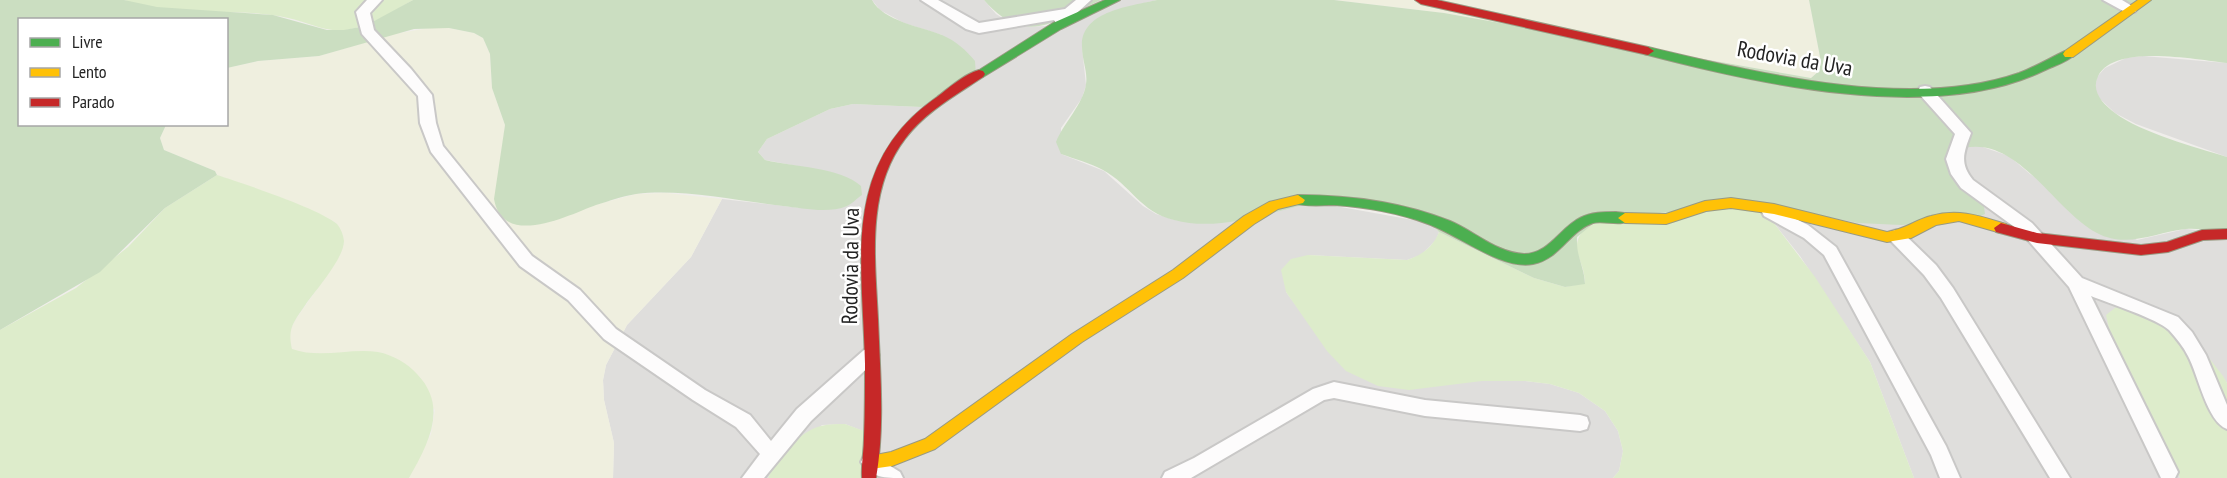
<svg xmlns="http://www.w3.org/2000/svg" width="2227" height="478" font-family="'PT Sans Narrow',sans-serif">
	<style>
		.residential { fill: #dfdedc }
		.farmland { fill: #efefdf }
		.grass { fill: #ddeccb }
		.forest { fill: #cbdec1 }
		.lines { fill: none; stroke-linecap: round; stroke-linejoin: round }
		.street-casing { stroke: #c9c8c7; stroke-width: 4 }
		.fast-casing { stroke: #999a82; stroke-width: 2 }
		.slow-casing { stroke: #999a82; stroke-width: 2 }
		.jam-casing { stroke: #999a82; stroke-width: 2 }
		.street { fill: #fdfcfc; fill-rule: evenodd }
		.fast { fill: #4caf50; fill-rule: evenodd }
		.slow { fill: #ffc107; fill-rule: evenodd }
		.jam { fill: #c62828; fill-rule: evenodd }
		.labels { text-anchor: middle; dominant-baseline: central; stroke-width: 5; stroke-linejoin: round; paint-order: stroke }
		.street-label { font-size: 22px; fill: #222; stroke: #fff }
	</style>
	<rect width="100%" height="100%" fill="#f0eeeb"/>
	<path class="residential" d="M872,0H984L996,14L1012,24L1023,27L1046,26L1101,0H1157L1129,7L1082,48L1086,85L1082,98L1061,128V154L1104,171L1143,206L1156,214L1175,220L1195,223L1223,222L1313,202L1430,223L1439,232L1436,240L1421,255L1407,260L1308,255L1286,292L1306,319L1482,381H1525L1550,384L1579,393L1605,411L1618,431L1623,451L1619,471L1613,478H878L863,431L845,424L822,425L771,472L768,478H613L614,443L604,400L603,380L606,365L627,325L691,257L722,199L801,208L829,172L765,160L758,152L767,139L830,109L853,104L921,107L942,35L904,23L880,10Z
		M2143,56L2227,63V157L2136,124L2115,113L2098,97L2095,88L2097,77L2105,68L2126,58Z
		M1977,145L2009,156L2030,174L2137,240L2185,229L2227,233V383L2195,340L2119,354L2180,478H1914L1870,362L1800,256L1770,218L1967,172L1961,158L1964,148Z"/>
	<path class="farmland" d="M1334,0H1809L1821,62L1819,71L1811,78L1444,13Z
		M429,28H449L474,33L483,38L490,54L492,88L505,125L501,157L598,204L636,194L666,193L722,199L691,257L627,325L606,365L603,380L604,400L614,443L613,478H409L431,434L435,410L379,352L307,355L292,350L288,334L296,319L332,268L344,243L335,222L312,211L217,175L215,171L164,150L160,138L166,125L226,124L227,68L258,61L319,56L393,34Z"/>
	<path class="grass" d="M124,0H413C392,12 371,26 346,30C326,33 308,22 288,18C238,6 173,19 124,0Z
		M217,175C242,183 320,209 337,224C341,229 343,234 344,241C344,258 316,290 306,304C294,322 287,328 292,349C320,359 349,348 378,352C393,355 407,363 417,374C449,407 428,444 409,478H0V330L76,288L128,247L165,208Z
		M1734,201L1770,218L1815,277L1870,362L1914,478H1613L1619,471L1623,451L1618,431L1605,411L1579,393L1550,384L1525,381H1482L1409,390L1378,386L1346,371L1327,351L1286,292L1281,270L1291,259L1308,255L1407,260C1422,255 1433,247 1439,232L1534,278L1565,287L1585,283C1584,256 1566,250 1587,225Z
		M2120,304L2195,340L2223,376L2227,383V478H2180L2110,333L2106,315Z
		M845,424L864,431L878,478H768C778,457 798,432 821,426C829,424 838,424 845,424Z"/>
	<path class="forest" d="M0,0H124L157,7L273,15L327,30H344L365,26L413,0H872C883,21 922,27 942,35C956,41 966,50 975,61L976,76L921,107L853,104L830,109L767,139L758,152L765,160C792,167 841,167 861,186L862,195C857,198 852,204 847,206C828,214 802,208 783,206C739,201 680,188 636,194C623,196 609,201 596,205C569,215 503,249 494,199L505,125L492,88L490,54L483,38L474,33L449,28L414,29L319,56L258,61L227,68L226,20H20V124L166,125L160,138L164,150L215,171L217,175L165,208L100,272L0,330Z
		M984,0H1101C1054,22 1025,47 984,0Z
		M1157,0H1334L1444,13L1811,78L1819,71L1821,62L1809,0H2227V63C2198,60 2109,42 2097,79C2092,93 2104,105 2115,113C2142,133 2195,147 2227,157V233C2214,231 2200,228 2186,229C2156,232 2127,249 2097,233C2054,210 2018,136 1964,148L1961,158L1983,200L1985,214L1969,221L1901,225L1858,223L1760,203L1599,219L1577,237C1576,257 1584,265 1585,284L1565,287L1534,278L1439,232L1430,223C1411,218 1347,198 1332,200C1280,206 1226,234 1174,220C1140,212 1131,185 1103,170C1090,163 1075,159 1061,154L1056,142C1064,122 1083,105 1086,84C1088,72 1082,60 1082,47C1080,11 1131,6 1157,0Z"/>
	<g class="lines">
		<g class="street-casing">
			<path id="street" d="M367,0H382L370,13L374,30L411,69L432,95L436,123L443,146L532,256L580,290L616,329L705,390L750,415L771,441L797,409L864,350L870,348L876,350L879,355L876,360L811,421L764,478H742L760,454L736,427L693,400L604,339L568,300L520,266L431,152L420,123L418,96L362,34L356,12Z
				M921,0H938L979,23L1065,9L1076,0H1091L1066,23H1056L1054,20L979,33L966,29Z
				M2103,0H2122L2137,9L2135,12H2125Z
				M1925,86L1930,87L1971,133C1964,152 1959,163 1973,180L2032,223L2082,278L2178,317L2192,332L2206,355L2227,405V429C2207,422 2198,374 2188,356C2183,346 2176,338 2169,330C2158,319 2108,303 2091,296L2178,472L2175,478H2161L2069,287L2020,231L1961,188L1951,174L1946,159L1955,134L1920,95L1918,91L1920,87Z
				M1770,206L1808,225L1836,247L1946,446L1960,478H1940L1931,455L1824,255L1804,238L1764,216L1762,212L1764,208Z
				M1896,230L1902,232L1936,265L1953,288L2070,478H2050L1941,298L1924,275L1890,240L1888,236L1890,232Z
				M1334,382L1425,400L1580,415L1587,417L1589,423L1587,429L1580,431L1425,416L1334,398L1324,400L1191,478H1162L1165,472L1194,458L1313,389Z
				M871,454L900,472L903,478C886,478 870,478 861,462L864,456Z"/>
		</g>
		<g class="fast-casing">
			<path id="fast" d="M1105,0H1120L1061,29L983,77H975L973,74L1053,23Z
				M1648,47C1758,73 1910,111 2019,73C2035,67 2050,58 2065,51H2073L2075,54C2068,62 2053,66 2043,71C1933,124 1758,84 1644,54L1642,51Z
				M1298,195C1350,195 1402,202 1450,221C1474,231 1497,253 1524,254C1549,254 1560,228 1580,218C1591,212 1604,212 1616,212C1623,213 1628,212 1632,218C1625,228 1604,220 1593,223C1569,231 1560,259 1533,264C1501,270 1459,235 1428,224C1399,213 1366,207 1334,205C1321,205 1306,207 1293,203L1291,200Z"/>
		</g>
		<g class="slow-casing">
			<path id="slow" d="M2138,0H2151L2073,57H2065L2063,54L2065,51Z
				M1298,195L1305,200L1303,203L1278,209L1254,224L1183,278L1082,342L935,449L892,466L871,469L865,467L863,462L865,457L891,452L925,439L1072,334L1173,270L1244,216L1269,202Z
				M1731,198L1774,204L1887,232C1906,229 1915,220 1931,216C1958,208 1980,216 2006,224L2008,228L2001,233L1959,221L1936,225L1911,238L1887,242L1774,214L1731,208L1706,211L1666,224L1625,223L1618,218L1625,213L1666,214L1705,201Z"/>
		</g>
		<g class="jam-casing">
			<path id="jam" d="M1415,0H1437L1648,47L1654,51L1648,55L1421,4Z
				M979,70L983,71L985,74L983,77C956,95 925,112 905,139C866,190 875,259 878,319C880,371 885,427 876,478H862C861,465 864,451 864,437C865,413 865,388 865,364C863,262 840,164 937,97C949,88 964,74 979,70Z
				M2001,223L2037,233L2141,245L2167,242L2202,230L2227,229V239L2203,240L2168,252L2141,255L2037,243L1996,232L1994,228Z"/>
		</g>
		<use href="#street" class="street"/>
		<use href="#fast" class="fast"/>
		<use href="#slow" class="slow"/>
		<use href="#jam" class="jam"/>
	</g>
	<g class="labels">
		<g class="street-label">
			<text transform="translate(1795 58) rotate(10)">Rodovia da Uva</text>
			<text transform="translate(850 266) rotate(-89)">Rodovia da Uva</text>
		</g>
	</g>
	<rect x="18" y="18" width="210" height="108" fill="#ffffff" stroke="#a7a7a7" stroke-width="1.5"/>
	<rect x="30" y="38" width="30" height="9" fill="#4caf50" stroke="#a7a7a7" stroke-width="1.5"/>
	<text x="72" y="48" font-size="18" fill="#222222">Livre</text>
	<rect x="30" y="68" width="30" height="9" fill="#ffc107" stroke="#a7a7a7" stroke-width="1.5"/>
	<text x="72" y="78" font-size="18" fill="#222222">Lento</text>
	<rect x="30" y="98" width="30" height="9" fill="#c62828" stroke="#a7a7a7" stroke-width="1.5"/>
	<text x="72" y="108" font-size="18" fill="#222222">Parado</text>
</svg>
